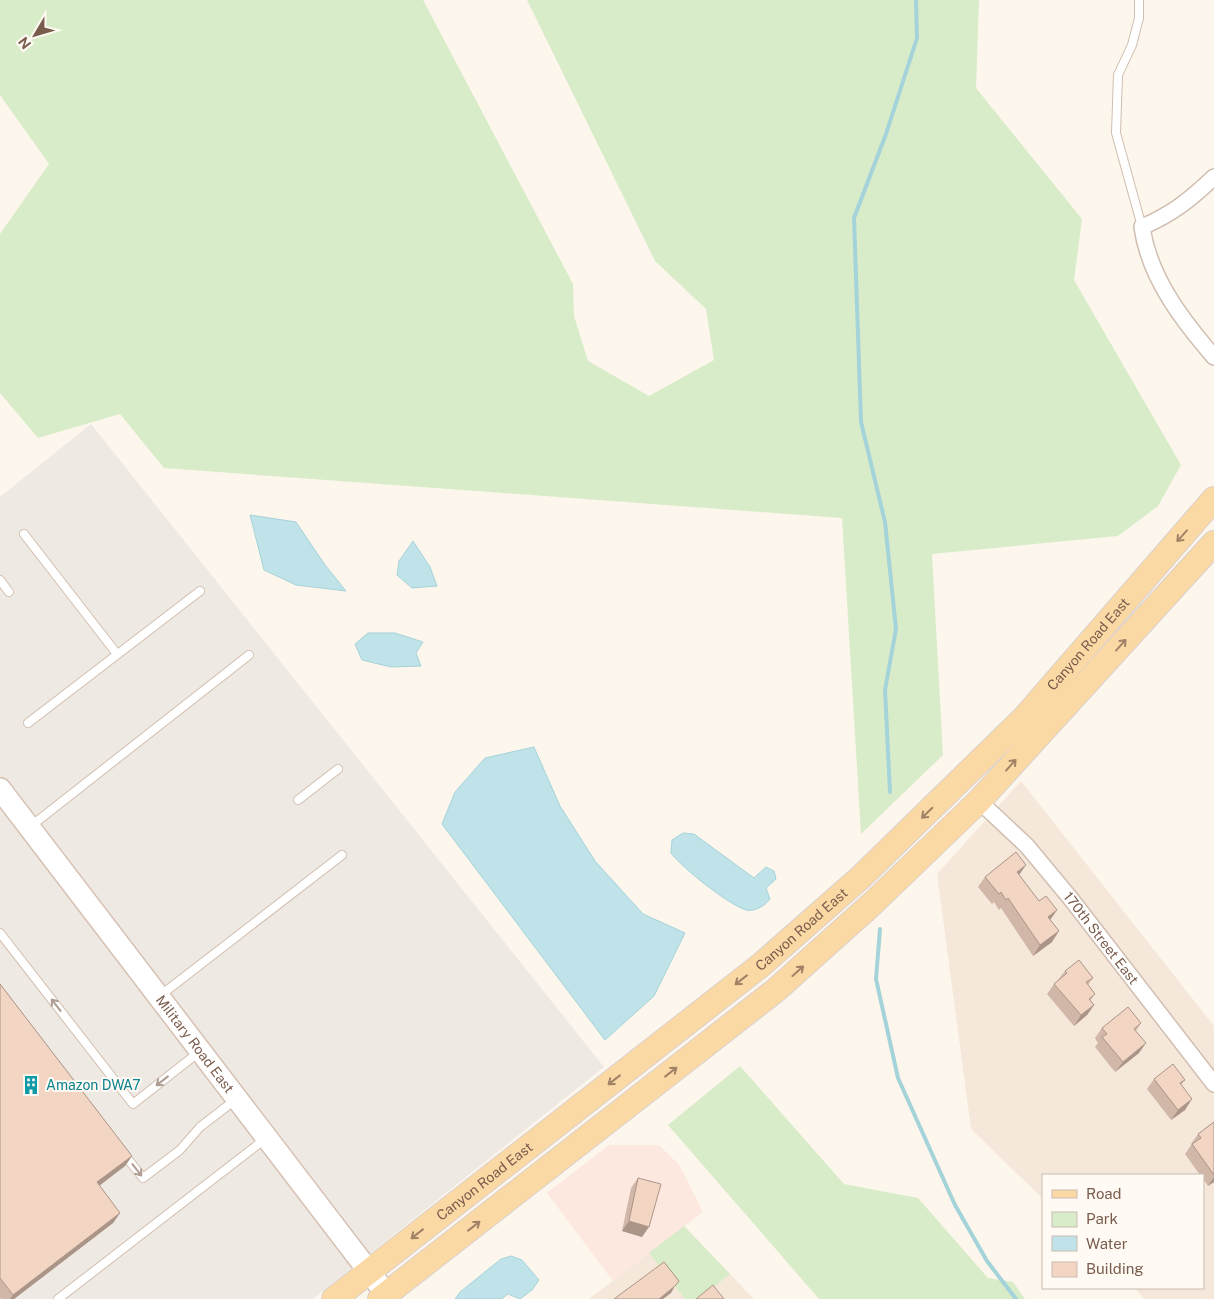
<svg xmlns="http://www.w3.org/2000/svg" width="1214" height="1299" font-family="'Public Sans',sans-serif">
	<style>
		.residential { fill: #f5e8da }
		.commercial { fill: #fde8e0 }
		.industrial { fill: #efe9e4 }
		.green { fill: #d8ecc9 }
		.water { fill: #bfe3e8; stroke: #a5d3da }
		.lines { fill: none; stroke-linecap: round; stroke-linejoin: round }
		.stream { stroke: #a5d3da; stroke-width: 4 }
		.lane-casing { stroke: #d1beb0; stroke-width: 10 }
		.street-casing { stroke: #d1beb0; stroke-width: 18 }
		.secondary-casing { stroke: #d6c0b0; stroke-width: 24 }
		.primary-casing { stroke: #dad1cd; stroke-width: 26 }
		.lane { stroke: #fff; stroke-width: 8 }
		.street { stroke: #fff; stroke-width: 15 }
		.secondary { stroke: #fff; stroke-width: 21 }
		.primary { stroke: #fbd9a5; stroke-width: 24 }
		.wall { fill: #d1b7a8 }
		.shaded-wall { fill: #aa9588 }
		.building { fill: #f3d5c3; stroke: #aa9588 }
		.oneway { stroke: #a18267 }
		.oneway2 { stroke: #af9d94 }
		.labels { text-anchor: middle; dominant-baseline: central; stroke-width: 4; stroke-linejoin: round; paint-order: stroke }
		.street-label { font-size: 14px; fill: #7a5c4d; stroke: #fffaf3 }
		.culture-label { font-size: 14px; fill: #0d838f; stroke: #fffaf3; text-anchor: start }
	</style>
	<rect width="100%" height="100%" fill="#fdf6ec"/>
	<path class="residential" d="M1021,781L1214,1026V1299H1145L1134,1288H1203V1175H1043V1199L971,1129L937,874Z
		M684,1226L754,1299H589Z"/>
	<path class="commercial" d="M609,1145H659L679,1165L703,1212L613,1281L547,1193Z"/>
	<path class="industrial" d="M91,424L604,1067L313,1299H0V497Z"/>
	<path class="green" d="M0,0H423L573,284L574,316L588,361L649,396L714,360L706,309L655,261L527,0H979L976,88L1082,219L1074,280L1181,465L1158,506L1118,536L932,554L943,755L861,834L842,518L164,468L120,414L38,438L0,393V234L49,164L0,95Z
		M740,1066L844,1184L918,1198L988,1278L1013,1282L1025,1299H819L668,1125Z
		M684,1226L730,1274L699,1299H685L649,1253Z"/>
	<path class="water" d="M250,515L296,522L325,565L346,591L296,585L264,570Z
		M413,541L430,567L437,586L412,588L397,575L399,561Z
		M368,633H395L423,642L416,653L421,666L391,667L362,660L355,644Z
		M534,747L560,806L595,861L643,914L685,933L654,996L605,1040L442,824L455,792L485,758Z
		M683,833L694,834L754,878L766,867L774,871L776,879L766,888L770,899C765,906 754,912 746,910C729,905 681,867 671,853L672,840Z
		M511,1256L522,1260L539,1280L532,1290L520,1299L508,1294L501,1299H455L460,1292L501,1259Z"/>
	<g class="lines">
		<path class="stream" d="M890,792L885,690L896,629L885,522L861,422L854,218L886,134L917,38L916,0
			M880,929L876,979L898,1078L955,1205L987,1261L1016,1299"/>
		<g class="lane-casing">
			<path id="lane" d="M1139,0V18L1132,45L1118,75L1116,133L1142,227
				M24,534L117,654
				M0,580L9,592
				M28,723L200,591
				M298,800L338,769
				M31,826L249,655
				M0,933L133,1104L199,1052
				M161,995L342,855
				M123,1153L143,1178L180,1150L200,1127L235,1100
				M58,1299L265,1139"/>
		</g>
		<g class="street-casing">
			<g id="street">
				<path d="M1214,177C1190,200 1172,214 1142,227C1149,277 1182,320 1214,357"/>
				<path id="s1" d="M979,801L1027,846L1071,899L1214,1084"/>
			</g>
		</g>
		<g class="secondary-casing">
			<g id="secondary">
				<path id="s2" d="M0,789L390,1299"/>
			</g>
		</g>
		<g class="primary-casing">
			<g id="primary">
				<path id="s3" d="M334,1299L761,965L861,877L1024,718L1214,499"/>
				<path d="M380,1299L776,990L873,903L979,801L1214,543"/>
			</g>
		</g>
		<use href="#lane" class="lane"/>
		<use href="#street" class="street"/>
		<use href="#secondary" class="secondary"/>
		<use href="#primary" class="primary"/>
	</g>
	<path class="wall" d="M1019,875L1039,901L1057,910L1050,920L1052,942L1033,956L1001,908L999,910L994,902L992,904L978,887L985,877Z
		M1065,971L1093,978L1088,985L1095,994L1090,1001L1094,1005L1087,1015L1074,1026L1047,994L1054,984L1058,980Z
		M0,984L132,1156L125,1166L99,1185L120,1213L113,1223L14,1299H1L0,1298Z
		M1141,1023L1136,1031L1139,1053L1115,1072L1095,1047L1098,1043L1095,1038L1102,1028Z
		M1154,1079L1185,1080L1181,1085L1185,1110L1171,1120L1147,1089Z
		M1214,1122V1182L1208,1186L1203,1179V1175H1200L1185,1154L1191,1145V1144L1198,1134Z
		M638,1178L642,1237L622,1231L631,1188Z"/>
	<path class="shaded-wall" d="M1026,865L1019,875L1017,872Z
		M1057,910L1050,920L1048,917Z
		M1059,931L1052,942L1033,956L1040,945Z
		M1094,1005L1087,1015L1074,1026L1081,1015Z
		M1146,1043L1139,1053L1115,1072L1123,1062Z
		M1192,1099L1185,1110L1171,1120L1178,1110Z
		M132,1156L125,1166L90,1193L97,1182Z
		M1214,1177V1182L1208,1186Z
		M120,1213L113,1223L14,1299H10L13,1295Z
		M629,1221L649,1227L642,1237L622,1231Z
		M675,1286L671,1293L663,1299H659Z"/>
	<path class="building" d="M1016,852L1026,865L1017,872L1039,901L1046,896L1057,910L1048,917L1059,931L1040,945L1008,898L1006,900L1001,892L999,894L985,877Z
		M1079,960L1093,978L1086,982L1095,994L1089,999L1094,1005L1081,1015L1054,984L1067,973L1065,971Z
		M0,984L132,1156L97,1182L120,1213L13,1295L0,1278Z
		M1128,1007L1141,1023L1134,1029L1146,1043L1123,1062L1102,1037L1107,1034L1102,1028Z
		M1173,1064L1185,1080L1180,1083L1192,1099L1178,1110L1154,1079Z
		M1214,1122V1175L1192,1144L1201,1138L1198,1134Z
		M638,1178L661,1184L649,1227L629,1221Z
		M664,1262L679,1281L675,1286L659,1299H614Z
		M713,1285L724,1299H696Z"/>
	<defs><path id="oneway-shaft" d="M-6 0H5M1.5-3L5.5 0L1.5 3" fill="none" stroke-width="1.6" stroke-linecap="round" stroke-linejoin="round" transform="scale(1.25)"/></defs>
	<g class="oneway">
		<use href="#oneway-shaft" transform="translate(1182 536) rotate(132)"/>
		<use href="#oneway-shaft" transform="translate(1121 645) rotate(-48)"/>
		<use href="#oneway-shaft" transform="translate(1011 765) rotate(-48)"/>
		<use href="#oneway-shaft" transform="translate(927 813) rotate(136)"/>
		<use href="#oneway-shaft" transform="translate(798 971) rotate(-42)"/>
		<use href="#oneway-shaft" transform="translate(741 980) rotate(142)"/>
		<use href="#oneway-shaft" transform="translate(671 1072) rotate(-38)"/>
		<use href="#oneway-shaft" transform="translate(614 1080) rotate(142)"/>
		<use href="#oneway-shaft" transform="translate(474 1226) rotate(-38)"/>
		<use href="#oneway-shaft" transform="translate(417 1234) rotate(142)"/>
	</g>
	<g class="oneway2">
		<use href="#oneway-shaft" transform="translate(56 1005) rotate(-128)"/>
		<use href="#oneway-shaft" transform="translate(162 1081) rotate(142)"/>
		<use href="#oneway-shaft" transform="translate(137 1170) rotate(52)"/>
	</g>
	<defs>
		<g id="building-bare" transform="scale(1.5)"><path d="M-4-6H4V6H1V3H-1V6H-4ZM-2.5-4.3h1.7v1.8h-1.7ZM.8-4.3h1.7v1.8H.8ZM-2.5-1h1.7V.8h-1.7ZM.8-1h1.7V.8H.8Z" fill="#0f9aa8" stroke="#fffaf3" stroke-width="2.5" paint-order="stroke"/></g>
	</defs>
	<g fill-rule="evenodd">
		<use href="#building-bare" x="31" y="1085"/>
	</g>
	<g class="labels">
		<g class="street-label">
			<text stroke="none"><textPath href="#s3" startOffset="1001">Canyon Road East</textPath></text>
			<text stroke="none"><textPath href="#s3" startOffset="596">Canyon Road East</textPath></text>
			<text stroke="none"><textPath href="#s1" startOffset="184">170th Street East</textPath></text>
			<text stroke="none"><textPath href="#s2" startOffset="321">Military Road East</textPath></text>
			<text stroke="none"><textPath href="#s3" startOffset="191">Canyon Road East</textPath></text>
		</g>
		<g class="culture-label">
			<text x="46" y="1085">Amazon DWA7</text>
		</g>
	</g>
	<rect x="1042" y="1174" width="162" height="115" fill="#fffaf3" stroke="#cabbb1"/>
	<rect x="1052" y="1190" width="25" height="8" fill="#fbd9a5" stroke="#cabbb1"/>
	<text x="1086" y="1199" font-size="15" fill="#7a5c4d">Road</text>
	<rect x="1052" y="1212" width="25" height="15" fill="#d8ecc9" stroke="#cabbb1"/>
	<text x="1086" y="1224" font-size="15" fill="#7a5c4d">Park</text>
	<rect x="1052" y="1236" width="25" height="15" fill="#bfe3e8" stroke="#cabbb1"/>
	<text x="1086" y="1249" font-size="15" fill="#7a5c4d">Water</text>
	<rect x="1052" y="1262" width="25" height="15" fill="#f3d5c3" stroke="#cabbb1"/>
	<text x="1086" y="1274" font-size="15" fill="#7a5c4d">Building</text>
	<g transform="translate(35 35) rotate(232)" stroke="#fffaf3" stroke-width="4" paint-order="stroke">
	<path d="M0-4L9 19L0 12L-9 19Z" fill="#7a5c4d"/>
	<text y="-8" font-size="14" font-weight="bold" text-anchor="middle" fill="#7a5c4d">N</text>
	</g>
</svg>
